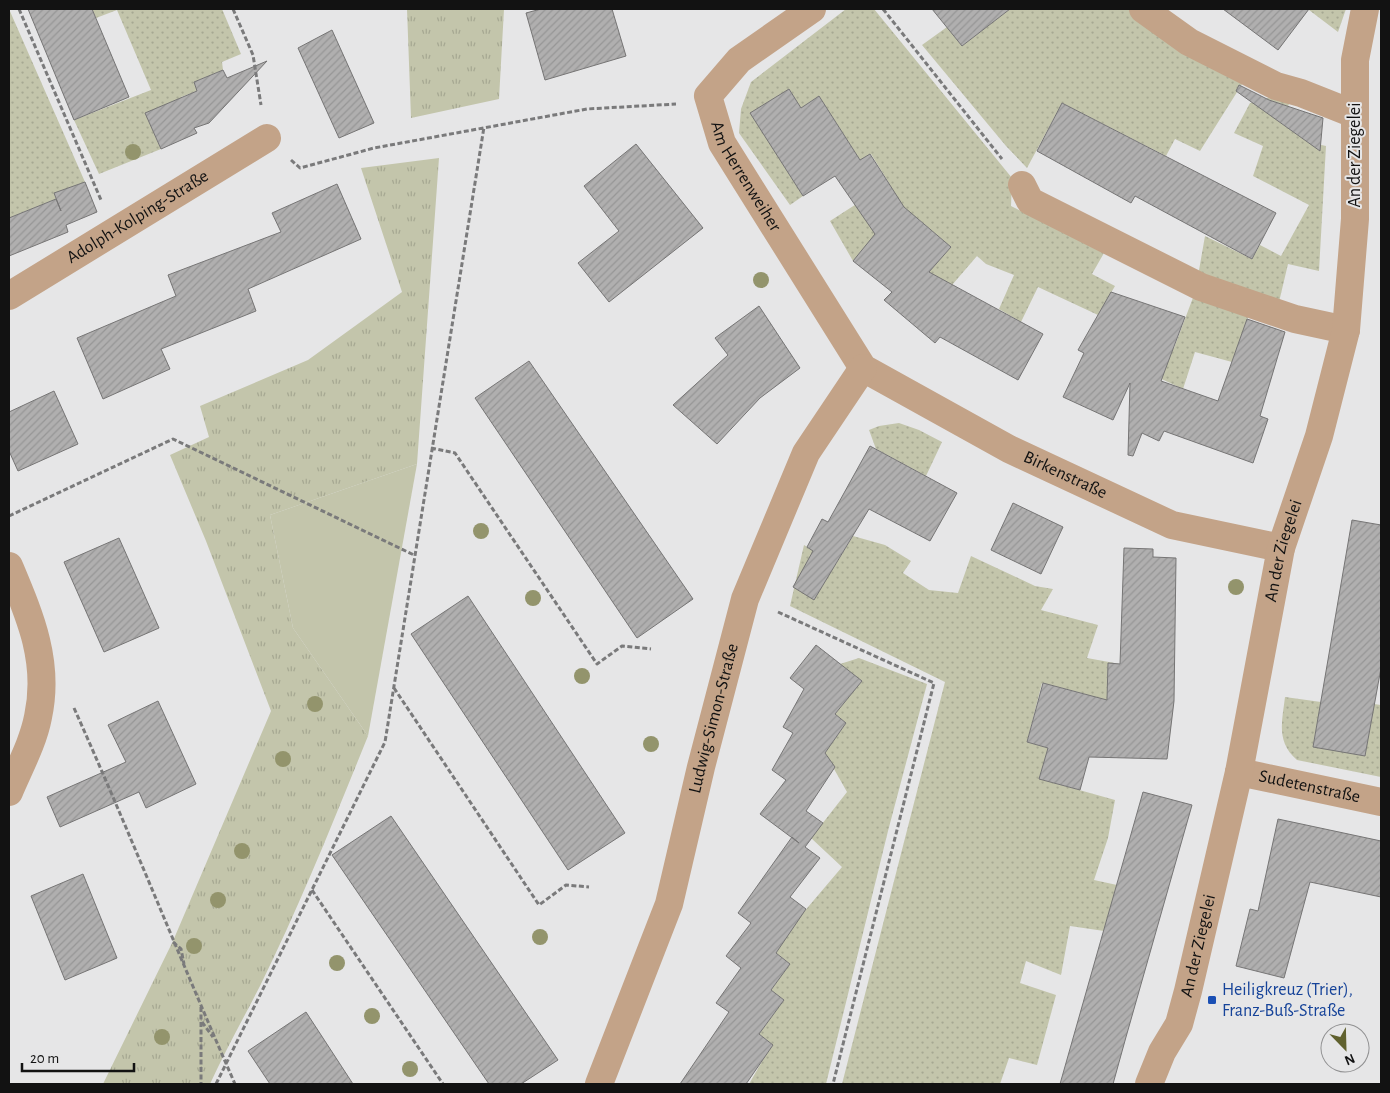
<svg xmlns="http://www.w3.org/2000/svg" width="1390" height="1093" font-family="'Alegreya Sans',sans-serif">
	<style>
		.grass { fill: url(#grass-tufts) }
		.park { fill: #c3c5ab }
		.garden { fill: url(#garden-dots) }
		.building { fill: url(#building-hatch); stroke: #767575 }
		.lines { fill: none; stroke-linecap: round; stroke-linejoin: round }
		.path { stroke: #7a7a7b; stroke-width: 3; stroke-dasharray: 5 2.5; stroke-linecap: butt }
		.minor { stroke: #c3a388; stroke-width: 28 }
		.tree { fill: #93946c }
		.transit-dot { fill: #1a4fb4; stroke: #e6e6e7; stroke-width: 2 }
		.labels { text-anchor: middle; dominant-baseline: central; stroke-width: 4; stroke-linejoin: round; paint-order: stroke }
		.street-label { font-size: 18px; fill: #121212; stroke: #e6e6e7 }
		.transit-label { font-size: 18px; fill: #164399; stroke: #e6e6e7; text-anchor: start }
	</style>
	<defs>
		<pattern id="grass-tufts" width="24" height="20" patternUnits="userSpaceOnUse" patternTransform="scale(1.25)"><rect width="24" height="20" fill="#c3c5ab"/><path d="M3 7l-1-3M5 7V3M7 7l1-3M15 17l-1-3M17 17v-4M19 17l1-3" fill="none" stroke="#a6a892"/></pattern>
		<pattern id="garden-dots" width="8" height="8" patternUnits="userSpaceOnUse" patternTransform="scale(1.25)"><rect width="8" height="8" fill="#c3c5ab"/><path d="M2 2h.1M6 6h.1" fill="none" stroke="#a6a892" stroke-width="1.8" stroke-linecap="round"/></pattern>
		<pattern id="building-hatch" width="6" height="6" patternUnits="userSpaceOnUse" patternTransform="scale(1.25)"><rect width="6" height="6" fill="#b0afaf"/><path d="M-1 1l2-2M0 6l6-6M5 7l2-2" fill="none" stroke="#969696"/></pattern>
	</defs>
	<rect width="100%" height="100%" fill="#e6e6e7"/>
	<path class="grass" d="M407,9H504L499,99L411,118Z
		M439,158L417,464L270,515L293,628L368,736C334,820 300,905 260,986C243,1019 225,1051 210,1084H103L173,941L271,711L206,541L170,455L209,437L200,406L308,360L402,292L361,168Z"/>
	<path class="park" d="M417,464L368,736L293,628L270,515Z"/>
	<path class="garden" d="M9,9L85,182L55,193L56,199L9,218Z
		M92,9H222L241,54L222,62L223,70L194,82L197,91L181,97L183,103L147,117L161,149L99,174L74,120L151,90L117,10L96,18Z
		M846,9H874L1012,178L1011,206L1104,253L1092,274L1115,286L1098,315L1038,287L1021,322L999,309L1014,275L986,264L977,256L940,299L920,282L951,247L917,218L853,261L830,221L889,183L871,154L860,160L819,96L801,108L789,89L751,113L803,196L790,205L739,133L741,109L751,82Z
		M1010,9H1129L1164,34L1244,81L1200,151L1175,139L1166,156L1062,103L1027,168L1006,146L922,45L947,27L962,46Z
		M1309,9H1346L1338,32L1309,10Z
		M1268,98L1290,101L1282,124L1308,142L1326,146L1319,271L1288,264L1279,302L1198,276L1205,236L1252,259L1260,245L1281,256L1309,205L1253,176L1263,146L1234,133L1250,103Z
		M1194,295L1249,314L1232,362L1195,352L1183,389L1140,369L1174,348Z
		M899,423L919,430L942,442L926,476L876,449L869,430L879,426Z
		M853,536L885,545L911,561L903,573L929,590L958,593L971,556L1035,586L1053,589L1041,610L1098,625L1087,658L1120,664L1108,663L1107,703L1082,693L1042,683L1027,742L1048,748L1040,779L1115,800L1108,838L1094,880L1117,885L1104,931L1070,926L1061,975L1026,961L1020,983L1056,995L1037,1065L1009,1058L1000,1084H842L945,682L790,606L804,545L836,564Z
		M859,658L927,684L888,831L826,1084H749L772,1044L759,1034L784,1000L771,990L790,964L776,953L797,920L842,867L811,838L847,792L825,753L846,723L835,714L862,681L840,664Z
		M1285,697L1321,702L1313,747L1374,704L1381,705V777L1297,760C1276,742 1282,722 1285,697Z"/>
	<path class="building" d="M28,9H92L129,97L74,120Z
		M541,9H612L626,56L545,80L526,13Z
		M932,9H1010L962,46Z
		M1223,9H1309L1278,50Z
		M332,30L374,123L339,138L298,48Z
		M267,61L209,123L194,128L197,133L161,149L145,113L197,91L194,82L223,70L227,78Z
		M1239,85L1269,100L1323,118L1320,151L1236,91Z
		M789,89L801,108L819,96L860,160L870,154L904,207L951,247L929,272L1043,334L1018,380L940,337L935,343L884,300L892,292L853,261L875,234L835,176L803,196L750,113Z
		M1062,103L1276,213L1252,259L1135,196L1131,203L1037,151Z
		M636,144L703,228L609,302L578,263L619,231L584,186Z
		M85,182L97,212L66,225L68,232L9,256V218L56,199L61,211L54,193Z
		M337,184L361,239L248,289L256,311L161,349L170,369L103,399L77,338L176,296L168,275L281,232L272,213Z
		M1111,292L1185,317L1161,381L1218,401L1247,319L1285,332L1260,416L1268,419L1253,463L1164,431L1159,441L1142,433L1133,456L1128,455L1130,383L1113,420L1063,397L1084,353L1078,350Z
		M759,306L800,368L760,398L717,444L673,405L728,355L715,338Z
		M529,361L693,599L637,638L475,398Z
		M54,391L78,444L18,471L9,451V412Z
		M870,446L957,493L930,541L869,509L814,600L793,587L813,551L807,547L822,519L828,522Z
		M1013,503L1063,527L1041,574L991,550Z
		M1352,520L1381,525V668L1365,756L1313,747Z
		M119,538L159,628L104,652L64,562Z
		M1124,548L1153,549V557L1176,558L1174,701L1167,759L1089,757L1080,790L1039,779L1048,748L1027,742L1043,683L1107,700L1108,663L1120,664Z
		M468,596L625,833L568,870L411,634Z
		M816,645L862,681L835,714L846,723L825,753L835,767L806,811L823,823L805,847L820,858L790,897L806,909L776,953L790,964L771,990L784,1000L759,1034L773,1045L746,1084H680L729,1012L716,1003L741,968L726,956L751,923L738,913L792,837L799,843L760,814L786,780L772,770L793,733L783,727L804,689L790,678Z
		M158,701L196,784L146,808L139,792L60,827L47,797L126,762L108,725Z
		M1143,792L1192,805L1126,1037L1113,1084H1060Z
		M391,816L558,1060L521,1084H489L332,855Z
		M1278,819L1381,841V897L1310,882L1284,978L1236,966L1250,909L1258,911Z
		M83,874L117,958L65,980L31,896Z
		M306,1012L353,1084H270L248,1051Z"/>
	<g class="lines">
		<path class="path" d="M19,9L101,200
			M233,9L253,55L261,105
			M883,9L1002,159
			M291,160L300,168L374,148L587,109L676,104
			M431,448L455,453L597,664L622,646L651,649
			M9,516L173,439L414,555
			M778,612L934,683L833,1084
			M394,688L539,905L566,885L589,887
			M74,708C130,833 180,959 235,1084
			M312,890L443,1084
			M173,942L181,949L184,964
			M201,1007V1084
			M202,1022L213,1037
			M216,1084L385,742L484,127"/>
		<g class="minor">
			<path id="s1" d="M812,9L739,60L708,96L722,143L863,368L1009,449L1172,525L1281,548"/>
			<path d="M1143,9L1189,42L1276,86L1301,93L1354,114"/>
			<path d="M1022,185L1030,201L1201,287L1295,319L1346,330"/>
			<path id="s2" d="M9,296L267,138"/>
			<path d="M9,566C30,616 50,662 38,717C33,743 19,768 9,792"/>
			<path id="s3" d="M1239,772L1381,802"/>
			<path id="s4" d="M599,1084L669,904L701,767L745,599L806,453L863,368"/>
			<path id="s5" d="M1149,1084L1162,1052L1179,1024L1188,991L1239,772L1281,548L1319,436L1346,330L1355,219V60L1365,9"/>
		</g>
	</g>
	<g class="tree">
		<circle cx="133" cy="152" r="8"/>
		<circle cx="761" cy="280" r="8"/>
		<circle cx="481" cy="531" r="8"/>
		<circle cx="1236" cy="587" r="8"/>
		<circle cx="533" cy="598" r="8"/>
		<circle cx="582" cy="676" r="8"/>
		<circle cx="315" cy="704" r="8"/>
		<circle cx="651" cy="744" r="8"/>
		<circle cx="283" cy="759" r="8"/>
		<circle cx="242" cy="851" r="8"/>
		<circle cx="218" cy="900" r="8"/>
		<circle cx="540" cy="937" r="8"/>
		<circle cx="194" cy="946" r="8"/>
		<circle cx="337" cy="963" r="8"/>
		<circle cx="372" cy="1016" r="8"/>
		<circle cx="162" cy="1037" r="8"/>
		<circle cx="410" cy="1069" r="8"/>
	</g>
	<rect class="transit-dot" x="1207" y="995" width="10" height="10" rx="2.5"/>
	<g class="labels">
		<g class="street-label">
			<text transform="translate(1355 155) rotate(-90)">An der Ziegelei</text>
			<text stroke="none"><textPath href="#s1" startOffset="226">Am Herrenweiher</textPath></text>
			<text stroke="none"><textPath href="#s2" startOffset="151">Adolph-Kolping-Straße</textPath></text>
			<text stroke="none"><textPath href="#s1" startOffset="680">Birkenstraße</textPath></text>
			<text stroke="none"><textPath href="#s5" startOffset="552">An der Ziegelei</textPath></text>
			<text stroke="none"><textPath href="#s4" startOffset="384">Ludwig-Simon-Straße</textPath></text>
			<text stroke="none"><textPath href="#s3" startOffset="72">Sudetenstraße</textPath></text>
			<text stroke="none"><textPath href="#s5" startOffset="148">An der Ziegelei</textPath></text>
		</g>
		<g class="transit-label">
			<text x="1222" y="990">Heiligkreuz (Trier),<tspan x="1222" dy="21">Franz-Buß-Straße</tspan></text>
		</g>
	</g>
	<rect width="1390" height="1093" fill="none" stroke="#121212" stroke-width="20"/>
	<g transform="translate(1345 1048) rotate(157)"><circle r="24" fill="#e6e6e7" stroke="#919192"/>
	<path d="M0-4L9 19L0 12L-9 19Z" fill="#60612e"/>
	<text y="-8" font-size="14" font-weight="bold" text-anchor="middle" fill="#121212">N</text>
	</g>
	<path d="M22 1063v8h112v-8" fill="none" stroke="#121212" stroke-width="2.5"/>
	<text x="30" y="1063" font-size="15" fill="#121212" stroke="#e6e6e7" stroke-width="4" paint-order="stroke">20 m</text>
</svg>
